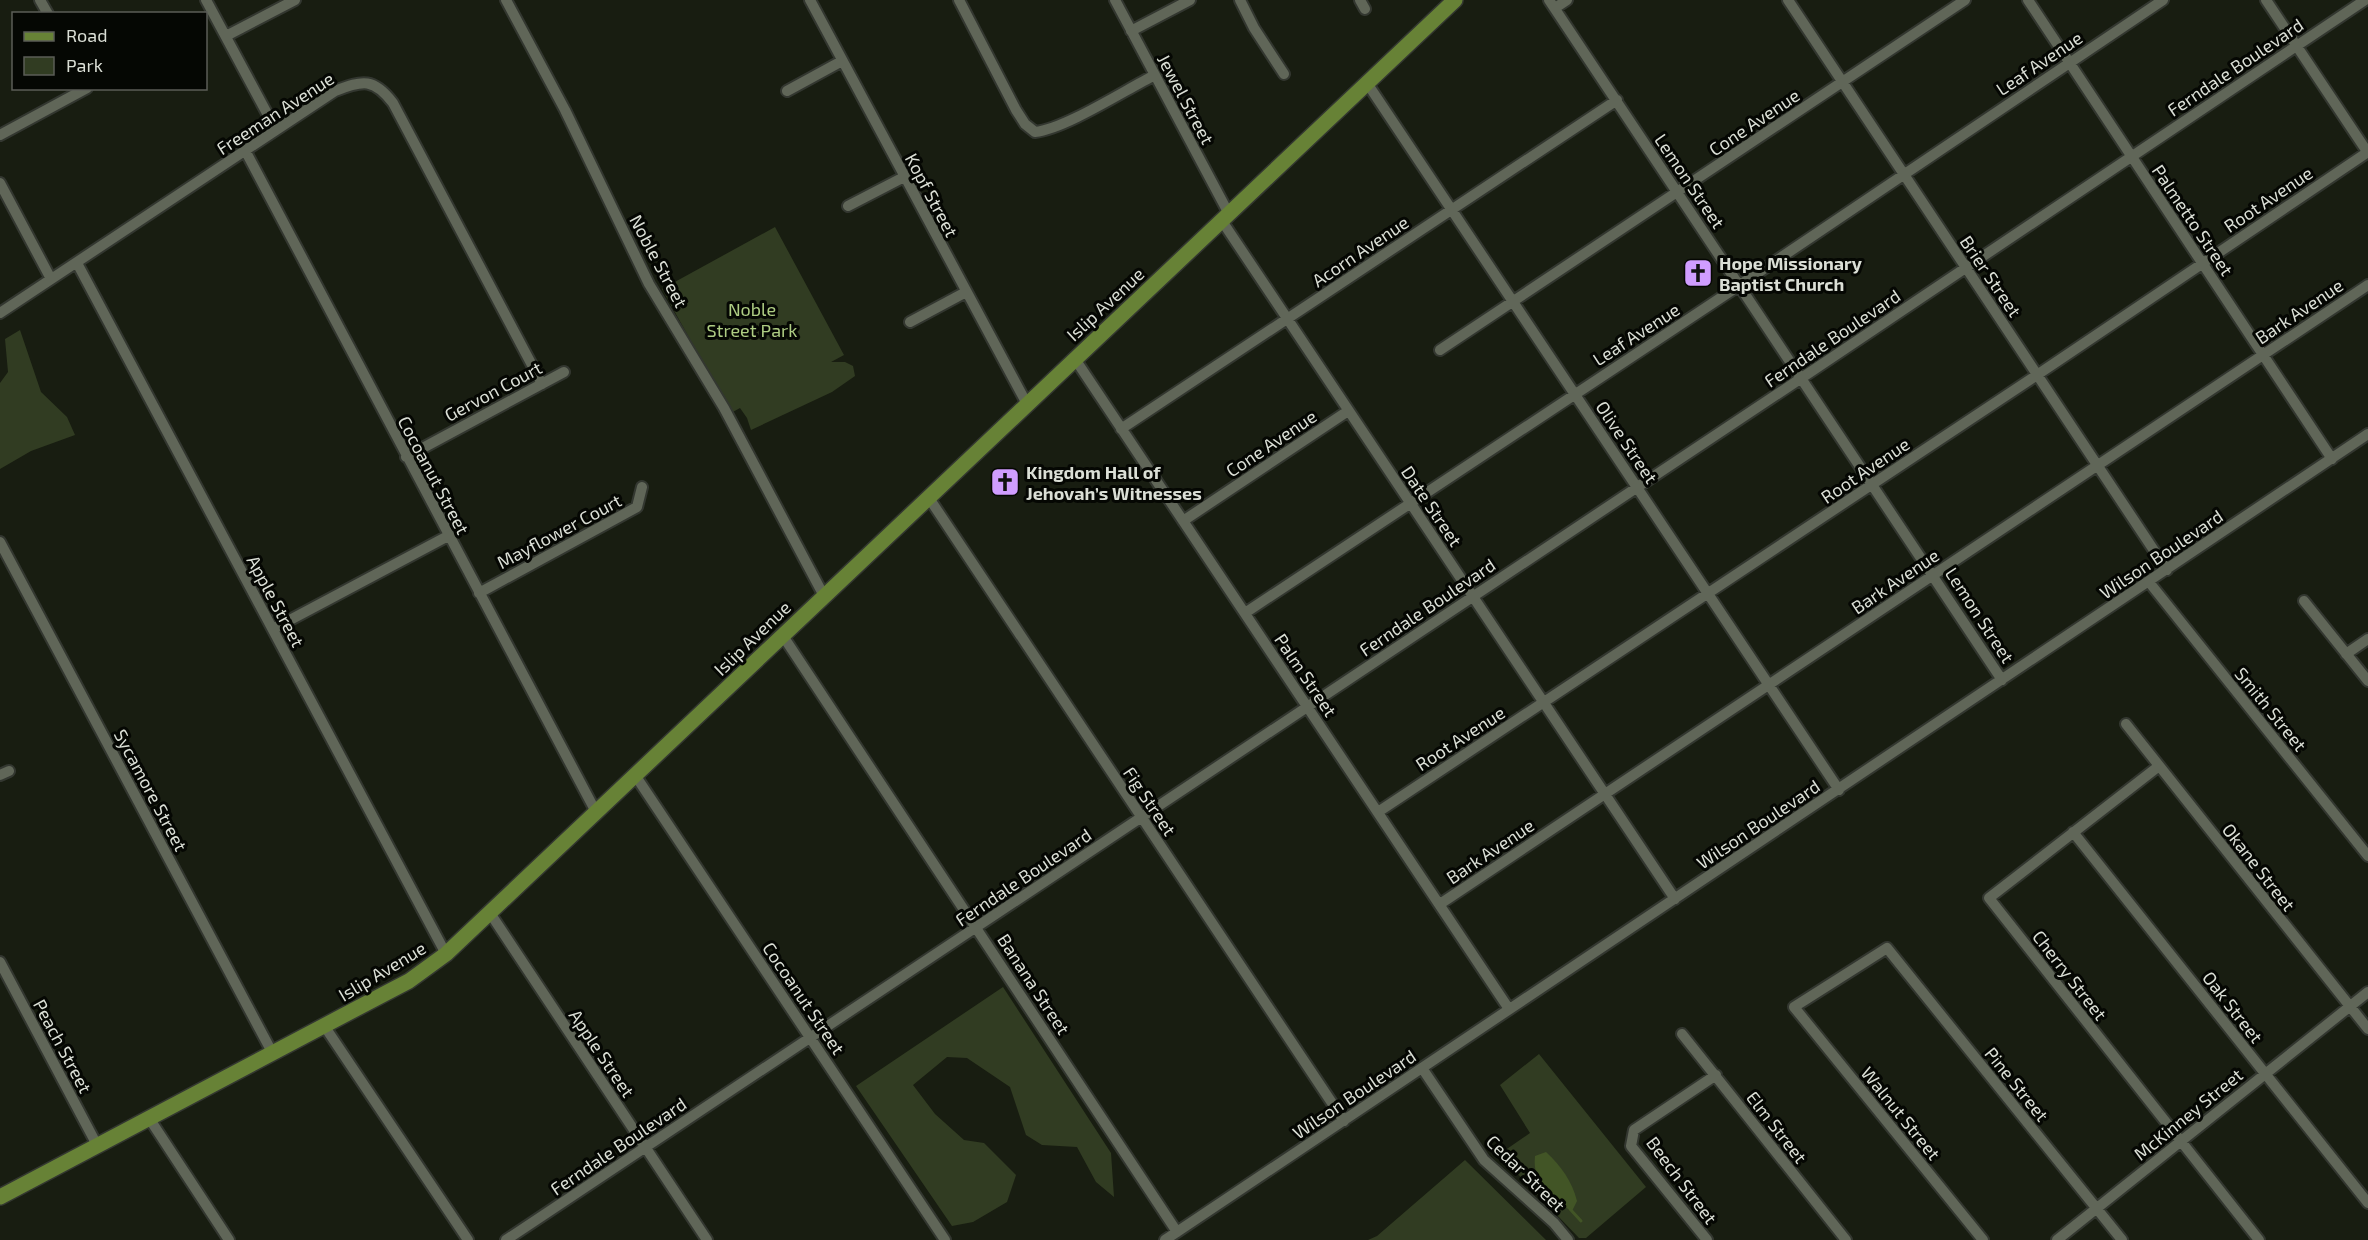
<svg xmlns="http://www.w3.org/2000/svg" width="2368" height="1240" font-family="'Exo 2',sans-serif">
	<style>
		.green { fill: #313c22 }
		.water { fill: #425526 }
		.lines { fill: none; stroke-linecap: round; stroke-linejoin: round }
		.stream { stroke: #425526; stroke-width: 3 }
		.minor-casing { stroke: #333730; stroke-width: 14 }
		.primary-casing { stroke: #333730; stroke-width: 18 }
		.minor { stroke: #606658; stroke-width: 10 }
		.primary { stroke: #678236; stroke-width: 15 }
		.labels { text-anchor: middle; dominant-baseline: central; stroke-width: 6; stroke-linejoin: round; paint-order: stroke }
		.street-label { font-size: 18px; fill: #dbdfd6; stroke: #050703 }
		.poi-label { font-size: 18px; font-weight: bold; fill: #dbdfd6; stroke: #050703; text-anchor: start }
		.park-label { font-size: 18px; fill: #aecd83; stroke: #050703 }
	</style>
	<rect width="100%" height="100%" fill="#181d11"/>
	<path class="green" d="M775,227L844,355L831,362H845L853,366L855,376L832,392L751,430L747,418L740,408L731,413L662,289Z
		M20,330L41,392L67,417L75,435L31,451L0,469V383L8,372L5,339Z
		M1003,987L1111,1153L1114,1197L1096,1182L1077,1147L1042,1145L1026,1135L1010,1087L967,1058L947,1057L913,1085L935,1114L964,1140L984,1143L1016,1175L1007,1202L973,1222L952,1226L856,1086Z
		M1539,1054L1646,1187L1586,1238H1579L1509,1165L1501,1153L1530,1133L1500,1085Z
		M1465,1160L1546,1240H1368L1377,1236Z"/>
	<path class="water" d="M1546,1152C1561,1166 1572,1181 1577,1201L1572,1211C1550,1200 1532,1182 1535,1156Z"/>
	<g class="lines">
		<path class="stream" d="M1570,1209L1581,1221"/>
		<g class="minor-casing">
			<path id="minor" d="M40,0L48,14
				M206,0L276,130
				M506,0L565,110L649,284L724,408L824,596
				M810,0L1027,404
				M959,0L1016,110L1025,124L1035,132C1065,129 1125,90 1155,75
				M1115,0L1229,214
				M1240,0L1254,28L1284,74
				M1360,0L1365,9
				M1549,0L2002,680
				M1788,0L2167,570
				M2028,0L2332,459
				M2266,0L2368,153
				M1555,8L1567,0
				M1131,31L1190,0
				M226,36L295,0
				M1367,83L1839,790
				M787,91L842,61
				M0,135L87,88
				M246,152L596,812
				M0,183L51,279
				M848,206L904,177
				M1222,221L1675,899
				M77,263L446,954
				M0,313L335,91C363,80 374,78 393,103L542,384
				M910,322L966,292
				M1440,350L1965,0
				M1075,359L1509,1009
				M1121,429L1617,100
				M406,457L564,372
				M929,498L1344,1121
				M1183,521L1348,411
				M0,542L273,1054
				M2149,582L2368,856
				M479,593L637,507L642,487
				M2304,601L2368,681
				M1245,613L1740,285L2163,0
				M273,629L448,536
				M783,636L1177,1232
				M2346,654L2368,639
				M2126,724L2368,1029
				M2159,766L1989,898L2259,1240
				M0,775L9,771
				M635,775L945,1240
				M1378,812L2031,379L2368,152
				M2073,832L2368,1203
				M1440,904L2368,285
				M490,913L707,1240
				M0,962L97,1145
				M325,1027L468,1240
				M1682,1034L1846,1240
				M1422,1068L1484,1160L1554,1223L1568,1240
				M149,1118L229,1240
				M506,1240L1803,377L2365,0
				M1165,1240L2368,434
				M1707,1240L1631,1146L1634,1130L1716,1075
				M1983,1240L1794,1007L1887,948L2122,1240
				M2057,1240L2368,992"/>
		</g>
		<g class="primary-casing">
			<path id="primary" d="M0,1197L386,993L409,981L446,954L1455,0"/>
		</g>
		<use href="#minor" class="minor"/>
		<use href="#primary" class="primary"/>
	</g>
	<defs>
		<g id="church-square" transform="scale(1.5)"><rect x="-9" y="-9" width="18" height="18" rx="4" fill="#d09dff" stroke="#050703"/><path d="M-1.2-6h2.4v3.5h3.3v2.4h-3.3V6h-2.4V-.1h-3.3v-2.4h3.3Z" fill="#111"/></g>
	</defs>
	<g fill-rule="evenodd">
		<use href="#church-square" x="1698" y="273"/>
		<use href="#church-square" x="1005" y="482"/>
	</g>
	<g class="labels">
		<g class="street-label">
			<text transform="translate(2039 63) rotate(-34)">Leaf Avenue</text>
			<text transform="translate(2235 67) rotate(-34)">Ferndale Boulevard</text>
			<text transform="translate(1186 99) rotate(62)">Jewel Street</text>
			<text transform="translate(275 113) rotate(-33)">Freeman Avenue</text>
			<text transform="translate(1754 122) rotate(-34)">Cone Avenue</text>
			<text transform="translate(1690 181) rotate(56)">Lemon Street</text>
			<text transform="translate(932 195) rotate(62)">Kopf Street</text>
			<text transform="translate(2268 199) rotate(-34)">Root Avenue</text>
			<text transform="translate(2193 220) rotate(56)">Palmetto Street</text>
			<text transform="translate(1360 251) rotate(-34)">Acorn Avenue</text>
			<text transform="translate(659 261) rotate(62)">Noble Street</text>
			<text transform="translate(1991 276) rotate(56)">Brier Street</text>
			<text transform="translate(1105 304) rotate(-43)">Islip Avenue</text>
			<text transform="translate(2299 311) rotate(-34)">Bark Avenue</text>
			<text transform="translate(1636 334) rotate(-33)">Leaf Avenue</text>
			<text transform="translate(1832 338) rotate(-34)">Ferndale Boulevard</text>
			<text transform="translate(493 391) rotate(-28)">Gervon Court</text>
			<text transform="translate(1627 442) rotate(56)">Olive Street</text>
			<text transform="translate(1271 443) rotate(-34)">Cone Avenue</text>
			<text transform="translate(1865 470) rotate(-34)">Root Avenue</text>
			<text transform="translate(434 475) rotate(62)">Cocoanut Street</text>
			<text transform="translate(1432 506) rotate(56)">Date Street</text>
			<text transform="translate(559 531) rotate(-28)">Mayflower Court</text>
			<text transform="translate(2161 554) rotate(-34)">Wilson Boulevard</text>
			<text transform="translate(1895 581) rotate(-34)">Bark Avenue</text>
			<text transform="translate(276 601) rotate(62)">Apple Street</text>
			<text transform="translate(1427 607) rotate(-34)">Ferndale Boulevard</text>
			<text transform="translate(1980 615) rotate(57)">Lemon Street</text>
			<text transform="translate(752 638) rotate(-44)">Islip Avenue</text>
			<text transform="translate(1306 675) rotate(56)">Palm Street</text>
			<text transform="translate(2271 709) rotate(51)">Smith Street</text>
			<text transform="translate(1460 738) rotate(-33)">Root Avenue</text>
			<text transform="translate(151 790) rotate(62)">Sycamore Street</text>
			<text transform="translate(1150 801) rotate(56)">Fig Street</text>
			<text transform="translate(1758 824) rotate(-34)">Wilson Boulevard</text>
			<text transform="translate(1490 851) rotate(-34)">Bark Avenue</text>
			<text transform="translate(2259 867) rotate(52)">Okane Street</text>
			<text transform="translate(1023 877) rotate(-34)">Ferndale Boulevard</text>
			<text transform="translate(382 971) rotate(-31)">Islip Avenue</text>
			<text transform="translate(2070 975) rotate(52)">Cherry Street</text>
			<text transform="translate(1034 984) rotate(57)">Banana Street</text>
			<text transform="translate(804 998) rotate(56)">Cocoanut Street</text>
			<text transform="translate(2233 1007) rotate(52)">Oak Street</text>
			<text transform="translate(63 1046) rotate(62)">Peach Street</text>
			<text transform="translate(602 1053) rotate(56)">Apple Street</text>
			<text transform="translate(2017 1084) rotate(51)">Pine Street</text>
			<text transform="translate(1354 1094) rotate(-34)">Wilson Boulevard</text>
			<text transform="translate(1901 1113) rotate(51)">Walnut Street</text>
			<text transform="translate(2188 1114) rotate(-39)">McKinney Street</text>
			<text transform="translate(1777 1127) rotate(52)">Elm Street</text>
			<text transform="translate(618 1146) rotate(-34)">Ferndale Boulevard</text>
			<text transform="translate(1526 1173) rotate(44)">Cedar Street</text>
			<text transform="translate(1682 1180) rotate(53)">Beech Street</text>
		</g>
		<g class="poi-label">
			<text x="1719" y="263">Hope Missionary<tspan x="1719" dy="21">Baptist Church</tspan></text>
			<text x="1026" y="472">Kingdom Hall of<tspan x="1026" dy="21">Jehovah’s Witnesses</tspan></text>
		</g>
		<g class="park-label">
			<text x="752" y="309">Noble<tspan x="752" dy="21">Street Park</tspan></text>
		</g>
	</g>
	<rect x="12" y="12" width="195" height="78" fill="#050703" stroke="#5b5d57" stroke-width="1.5"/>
	<rect x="24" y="32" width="30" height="9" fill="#678236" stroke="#5b5d57" stroke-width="1.5"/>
	<text x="66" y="42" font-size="18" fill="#dbdfd6">Road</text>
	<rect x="24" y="57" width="30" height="18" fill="#313c22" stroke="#5b5d57" stroke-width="1.5"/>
	<text x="66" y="72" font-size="18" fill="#dbdfd6">Park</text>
</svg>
